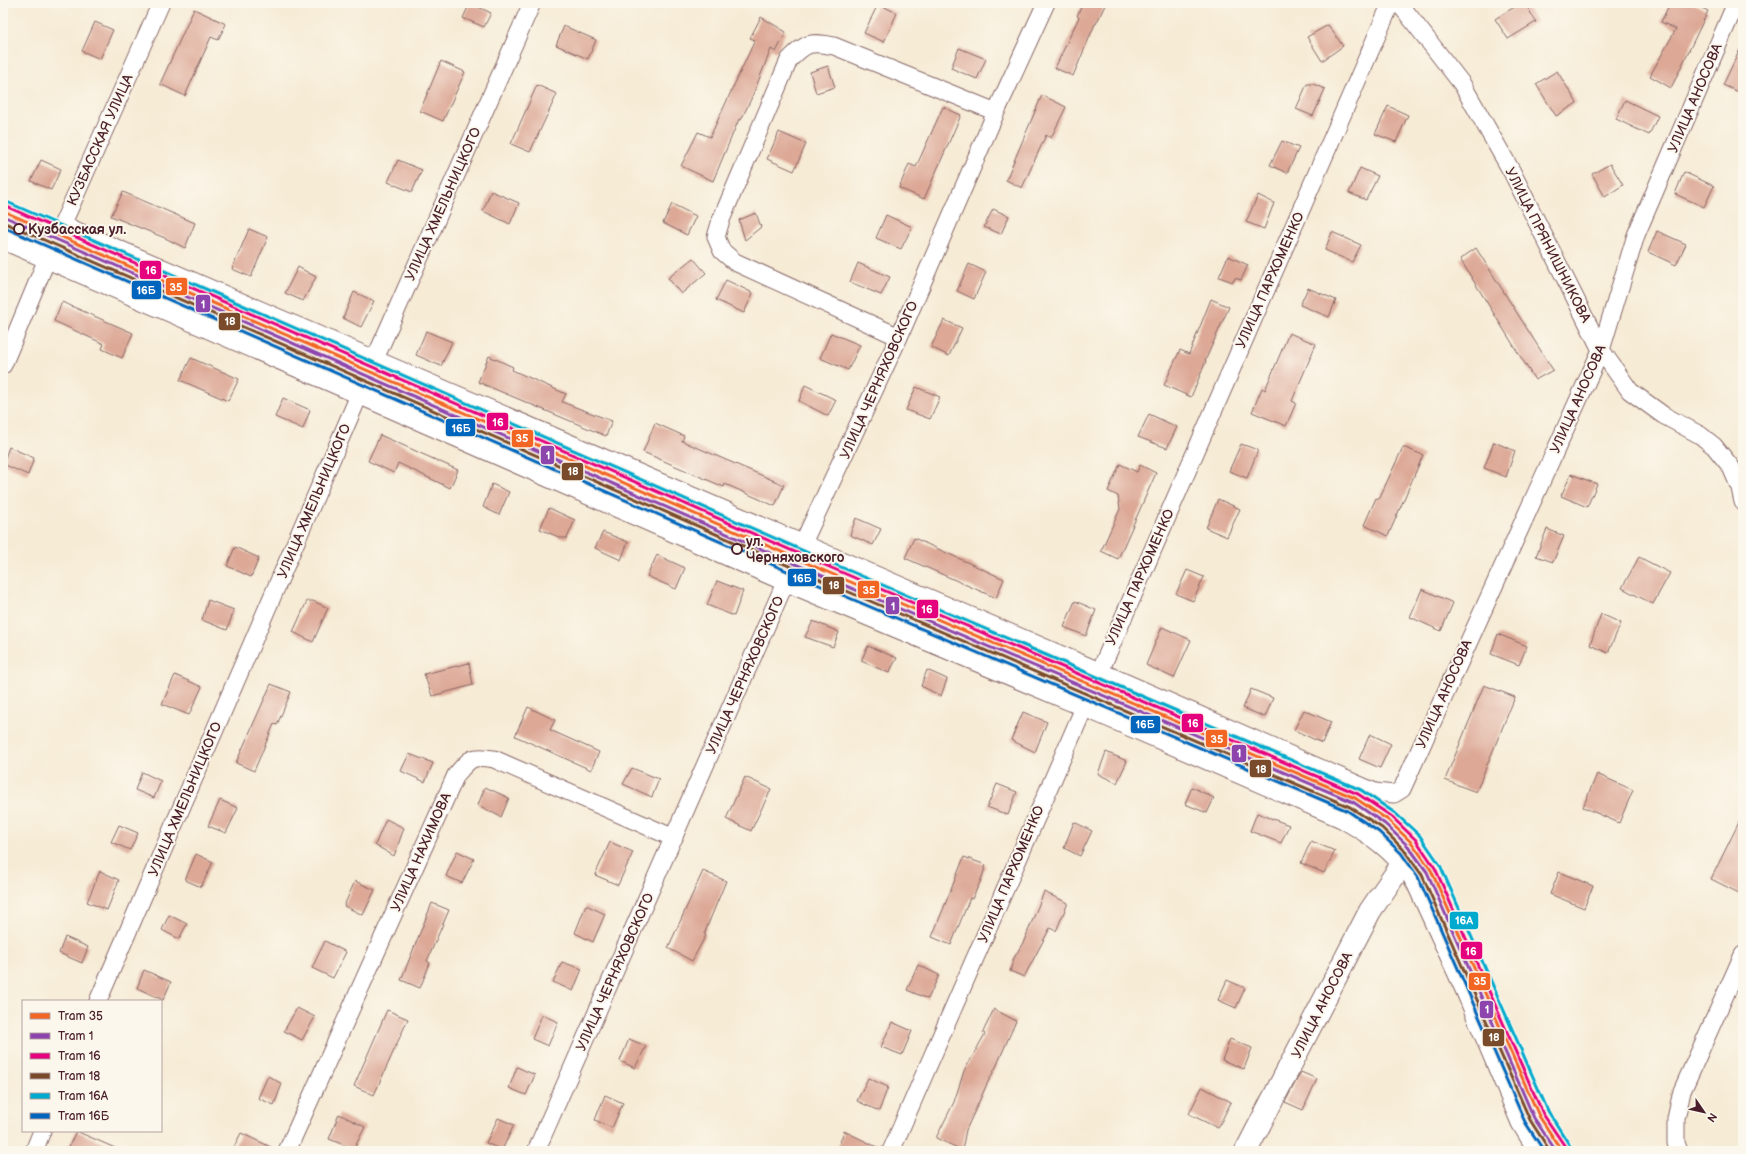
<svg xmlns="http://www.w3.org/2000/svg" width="1746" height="1154" font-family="'Balsamiq Sans',sans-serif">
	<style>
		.building { fill: #dda896 }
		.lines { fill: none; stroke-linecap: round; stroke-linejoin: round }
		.street-casing { stroke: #866666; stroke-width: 19 }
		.secondary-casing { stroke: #866666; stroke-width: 24 }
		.street { stroke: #fff; stroke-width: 17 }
		.secondary { stroke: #fff; stroke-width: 22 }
		.tram-1-casing { stroke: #fbf7ec; stroke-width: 6 }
		.tram-2-casing { stroke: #fbf7ec; stroke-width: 6 }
		.tram-3-casing { stroke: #fbf7ec; stroke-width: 6 }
		.tram-4-casing { stroke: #fbf7ec; stroke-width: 6 }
		.tram-5-casing { stroke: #fbf7ec; stroke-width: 6 }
		.tram-6-casing { stroke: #fbf7ec; stroke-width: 6 }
		.tram-1 { stroke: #f26522; stroke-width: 3 }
		.tram-2 { stroke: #8e44ad; stroke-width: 3 }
		.tram-3 { stroke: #e5007d; stroke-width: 3 }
		.tram-4 { stroke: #7a4b2a; stroke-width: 3 }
		.tram-5 { stroke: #00a9ce; stroke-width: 3 }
		.tram-6 { stroke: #0065bd; stroke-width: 3 }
		.stop-dot { fill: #fbf7ec; stroke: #4a1f2b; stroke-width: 2 }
		.labels { text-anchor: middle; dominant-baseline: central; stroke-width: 4; stroke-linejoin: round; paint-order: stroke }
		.street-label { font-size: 14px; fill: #4a1f2b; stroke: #fbf7ec }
		.stop-label { font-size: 14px; font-weight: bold; fill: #4a1f2b; stroke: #fbf7ec; text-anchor: start }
		.line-badge { stroke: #fbf7ec; stroke-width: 1.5 }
		.badge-label { font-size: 11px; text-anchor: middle; font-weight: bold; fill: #fff }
	</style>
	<rect width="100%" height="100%" fill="#fbf7ec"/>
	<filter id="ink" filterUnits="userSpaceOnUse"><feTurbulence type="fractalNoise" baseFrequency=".025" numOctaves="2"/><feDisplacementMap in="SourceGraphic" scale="8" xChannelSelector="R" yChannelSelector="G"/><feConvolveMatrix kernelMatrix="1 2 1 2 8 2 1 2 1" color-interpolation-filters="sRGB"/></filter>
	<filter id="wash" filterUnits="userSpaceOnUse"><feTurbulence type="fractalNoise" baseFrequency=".012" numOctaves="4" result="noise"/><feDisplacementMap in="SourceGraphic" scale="16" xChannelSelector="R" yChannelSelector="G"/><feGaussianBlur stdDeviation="0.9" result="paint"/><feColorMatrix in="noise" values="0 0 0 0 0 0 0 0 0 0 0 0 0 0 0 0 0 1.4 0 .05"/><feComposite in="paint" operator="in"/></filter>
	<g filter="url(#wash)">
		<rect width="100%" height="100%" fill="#f6ebd5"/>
		<g id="blocks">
			<path class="building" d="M470,3L491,13L484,27L463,18Z
				M1083,3H1106L1096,24H1095L1073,76L1055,68L1079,17L1077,16Z
				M1521,3H1525L1536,22L1508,39L1495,19Z
				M1670,3H1692L1708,11L1671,88L1650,76L1676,29L1661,22Z
				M878,4L897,13L884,42L864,33Z
				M194,9L226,24L218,40L211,37L185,96L160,84Z
				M761,17L786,32L776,52L771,49L752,97L741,120L739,119L713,181L681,166L698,132L710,137L755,40L750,38Z
				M95,22L113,30L100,59L82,51Z
				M1328,25L1343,46L1322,61L1307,37Z
				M564,26L596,40L588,59L556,45Z
				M1743,43V94L1723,85Z
				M959,48L986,59L977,79L951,68Z
				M441,61L465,72L443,121L420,111Z
				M828,66L835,87L816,93L810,72Z
				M1557,71L1577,103L1556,116L1536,84Z
				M1307,84H1313L1325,89L1313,116L1296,109Z
				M537,85L557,94L530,152L511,144Z
				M1042,95L1066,107L1051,138L1046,135L1022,188L1006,180Z
				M1625,100L1658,116L1649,135L1616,119Z
				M1388,106L1408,115L1396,142L1375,134Z
				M943,107L961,115L924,199L899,188L909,164L916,167Z
				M779,132L806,144L794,171L767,159Z
				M1282,141L1299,148L1287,173L1270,165Z
				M41,160L61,169L51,190L31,181Z
				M398,160L422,170L412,192L388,182Z
				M1610,164L1623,185L1605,197L1592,174Z
				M1360,168L1378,176L1366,200L1349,193Z
				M1684,172L1714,186L1704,207L1675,194Z
				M491,191L519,203L510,224L483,211Z
				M123,192L195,223L185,248L165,238L111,216Z
				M1258,195L1274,203L1264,229L1246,222Z
				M672,204L696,216L687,235L663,223Z
				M993,209L1009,216L1001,234L984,227Z
				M756,213L761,227L745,240L739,220Z
				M886,215L912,227L901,249L876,238Z
				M249,229L268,237L251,277L232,269Z
				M1657,231L1686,244L1676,265L1648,252Z
				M1332,232L1361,245L1352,262L1325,250Z
				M1476,248L1553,370L1535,380L1460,259Z
				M1228,256L1248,265L1241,280L1235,278L1233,282L1219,277Z
				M693,258L706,273L681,294L668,278Z
				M858,263L890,277L881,295L850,282Z
				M969,264L986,272L974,299L957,291Z
				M298,267L316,277L303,301L285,293Z
				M726,280L753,293L744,313L716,300Z
				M1308,288L1336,300L1329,317L1300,305Z
				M354,292L374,301L361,327L343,318Z
				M1211,299L1229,307L1205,361H1206L1191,397L1164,385L1180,350L1189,354Z
				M62,302L133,333L122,358L102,349L104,344L54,321Z
				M944,320L962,328L949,356L931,347Z
				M426,331L452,342L441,366L416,355Z
				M831,333L860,345L848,370L820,358Z
				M1289,333L1316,344L1292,401L1296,403L1286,426L1252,412L1262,388L1265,390Z
				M489,356L513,367L512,370L566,394L562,402L612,421L606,436L478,382Z
				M191,358L239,379L228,401L180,380Z
				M805,385L836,400L828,416L799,401Z
				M916,387L940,397L930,419L906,410Z
				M283,398L310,410L303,429L275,417Z
				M1149,414L1177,427L1167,448L1138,437Z
				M655,423L684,436L682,441L784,485L775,506L725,484L724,487L643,452Z
				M380,435L458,470L450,488L398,463L394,473L368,461Z
				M1494,442L1515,451L1506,477L1484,468Z
				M1241,444L1258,450L1247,478L1229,471Z
				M9,447L34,458L28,475L3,464Z
				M1403,447L1423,455L1388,536L1364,525L1376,498L1379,499Z
				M1120,464L1137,472L1140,465L1156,473L1118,559L1101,551L1120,509L1118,496L1108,491Z
				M1571,474L1597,484L1587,507L1561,496Z
				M492,484L509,492L499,515L483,507Z
				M1218,499L1240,509L1227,537L1206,528Z
				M549,508L575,520L567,538H561L540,529Z
				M856,518L881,529L873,545L850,535Z
				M1547,529L1564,536L1553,562L1536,556Z
				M603,532L628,542L621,560L595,548Z
				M914,538L1004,579L996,598L905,558Z
				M235,547L259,558L251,577L227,566Z
				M657,555L685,568L676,589L647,576Z
				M1639,557L1670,573L1653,604L1622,588Z
				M1187,570L1204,577L1193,601L1176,594Z
				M717,581L743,591L734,616L707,605Z
				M1422,589L1453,603L1441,631L1410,617Z
				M208,600L234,610L227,630L202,620Z
				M307,601H313L328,608L313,642L293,632Z
				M1075,601L1096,610L1086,636L1064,627Z
				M1601,614L1621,623L1608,653L1590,645Z
				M813,621L839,632L833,647L805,637Z
				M1162,627L1191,640L1174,678L1146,665Z
				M1498,634L1527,646L1519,665L1491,654Z
				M868,646L897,658L889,673L861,661Z
				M469,663L473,685L432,696L424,674Z
				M927,670L947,679L941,696L921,686Z
				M175,675L202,687L189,715L162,704Z
				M271,684L291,692L277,725L274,724L254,771L236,763Z
				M1484,685L1515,697L1476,792L1445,780Z
				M1251,689L1273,698L1265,717L1243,708Z
				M528,707L555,720L550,730L599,752L591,770L515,736Z
				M1304,710L1331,722L1322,743L1294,730Z
				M1023,712L1047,722L1035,752L1011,740Z
				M1370,734L1391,744L1380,768L1359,759Z
				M1106,752L1127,761L1117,783L1098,774Z
				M409,754L433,763L425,782L401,771Z
				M632,768L659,779L652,797L623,784Z
				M142,772L161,781L154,798L135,790Z
				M1597,774L1633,790L1619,823L1583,807Z
				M745,777L771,789L751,831L726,819Z
				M997,784L1017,792L1008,815L987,807Z
				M485,787L509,798L501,817L478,805Z
				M1192,787L1214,798L1207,813L1185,804Z
				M220,800L238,808L226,833L208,826Z
				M1257,813L1289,825L1281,843L1250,831Z
				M1743,814V895L1711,879Z
				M386,819L404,828L394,856L375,845Z
				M1074,822L1092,831L1080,856L1064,848Z
				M119,825L138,833L130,850L111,842Z
				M1311,841L1335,851L1324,873L1301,863Z
				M610,842L633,852L618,885L595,875Z
				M457,851L474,859L462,883L446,876Z
				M196,854L213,862L201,887L185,880Z
				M964,857L986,865L981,880L972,899L970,898L951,945L932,937Z
				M100,871L119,880L107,910L87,902Z
				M703,871L726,881L704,934L706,935L692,961L668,948Z
				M1559,872L1593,886L1584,908L1550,894Z
				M355,881L375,890L363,915L344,906Z
				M1044,892L1068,903L1056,931L1050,928L1024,977L1010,971L1014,958L1024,941Z
				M432,903L449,910L427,961L430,963L420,988L401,980Z
				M586,905L605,914L593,942L575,933Z
				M169,915L187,924L179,939L162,930Z
				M65,937L88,947L82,963L59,953Z
				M325,941L346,952L333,978L312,968Z
				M562,962L582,969L573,991L553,982Z
				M918,965L939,975L928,999L907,990Z
				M144,970L171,982L163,1000L137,988Z
				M1227,980L1245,988L1236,1008L1218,1000Z
				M297,1008L315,1017L302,1040L284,1031Z
				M994,1009L1016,1021L996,1067L987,1084L966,1130L962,1150L936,1138L954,1102L964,1071L985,1034L983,1032Z
				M387,1010L408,1019L374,1095L354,1086Z
				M542,1015L558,1022L548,1046L532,1039Z
				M892,1022L912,1031L902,1055L881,1047Z
				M629,1039L646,1046L635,1068L620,1061Z
				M1230,1039L1252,1048L1244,1069L1222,1060Z
				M517,1067L535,1075L526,1095L509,1088Z
				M1301,1072L1317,1079L1303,1110L1285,1102Z
				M268,1076L282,1084L274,1105L258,1098Z
				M868,1078L888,1087L879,1111L857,1101Z
				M1202,1087L1231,1102L1218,1128L1189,1114Z
				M605,1095L623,1103L612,1128L595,1120Z
				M339,1114L365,1127L354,1149L329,1139Z
				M498,1118L514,1125L502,1150L486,1143Z
				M76,1131L122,1151H67Z
				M844,1131L881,1149V1151H837Z
				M241,1133L277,1150V1151H232Z"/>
		</g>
	</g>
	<g filter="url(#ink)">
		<use href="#blocks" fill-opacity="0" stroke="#866666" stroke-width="1"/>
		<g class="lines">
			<g class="street-casing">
				<path id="street" d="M1399,3L1462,84L1512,172L1601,350L1630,391L1663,415L1700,435L1714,446L1731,467L1740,488L1743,502
					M63,225L1099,671L1375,792L1394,794L1402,789L1601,350L1636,235L1736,3
					M899,337L735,262L722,251L716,237L721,220L789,60C806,43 809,41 834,46L996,112
					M3,365L47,259L161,3
					M1403,863L1416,885L1465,992L1520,1123L1537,1151
					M98,1001L360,393L532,3
					M34,1151L42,1131
					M287,1151L456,775C470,758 472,755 494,759L674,838
					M536,1151L796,558L899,337L996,112L1046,3
					M891,1151L1391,3
					M1679,1151L1676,1143V1119L1682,1091L1743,955"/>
			</g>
			<g class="secondary-casing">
				<path id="secondary" d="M3,238L360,393L786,580L1084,705L1343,817C1367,831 1385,842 1403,863L1370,911L1246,1151"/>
			</g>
			<use href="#street" class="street"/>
			<use href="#secondary" class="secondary"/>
			<g class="tram-1-casing">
				<path id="tram-1" d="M3,211L825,571L1355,798L1388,820L1412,843L1431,870L1539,1116L1562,1151"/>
			</g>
			<g class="tram-2-casing">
				<path id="tram-2" d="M3,216L823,576L1353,802L1385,824L1408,846L1427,872L1534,1118L1556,1151"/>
			</g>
			<g class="tram-3-casing">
				<path id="tram-3" d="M5,206L827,566L1358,794L1391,816L1416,840L1435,868L1543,1114L1566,1148"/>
			</g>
			<g class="tram-4-casing">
				<path id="tram-4" d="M3,222L821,580L1350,807L1382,828L1404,850L1422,875L1530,1120L1550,1151"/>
			</g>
			<g class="tram-5-casing">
				<path id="tram-5" d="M7,202L829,562L1361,790L1395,813L1420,836L1440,865L1548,1111L1570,1146"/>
			</g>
			<g class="tram-6-casing">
				<path id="tram-6" d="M3,227L819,585L1348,811L1379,832L1401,853L1418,877L1525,1122L1544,1151"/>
			</g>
			<use href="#tram-1" class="tram-1"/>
			<use href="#tram-2" class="tram-2"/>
			<use href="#tram-3" class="tram-3"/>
			<use href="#tram-4" class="tram-4"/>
			<use href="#tram-5" class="tram-5"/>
			<use href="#tram-6" class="tram-6"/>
		</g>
	</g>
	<g class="stop-dot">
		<circle cx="19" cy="229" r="5"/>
		<circle cx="737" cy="549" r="5"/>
	</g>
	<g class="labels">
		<g class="street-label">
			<text transform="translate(1695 98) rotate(-67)">УЛИЦА АНОСОВА</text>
			<text transform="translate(100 140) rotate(-66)">КУЗБАССКАЯ УЛИЦА</text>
			<text transform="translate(443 204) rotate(-66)">УЛИЦА ХМЕЛЬНИЦКОГО</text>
			<text transform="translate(1548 245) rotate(63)">УЛИЦА ПРЯНИШНИКОВА</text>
			<text transform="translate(1270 280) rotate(-66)">УЛИЦА ПАРХОМЕНКО</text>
			<text transform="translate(879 380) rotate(-66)">УЛИЦА ЧЕРНЯХОВСКОГО</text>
			<text transform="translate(1578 399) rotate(-66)">УЛИЦА АНОСОВА</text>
			<text transform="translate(314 501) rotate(-67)">УЛИЦА ХМЕЛЬНИЦКОГО</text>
			<text transform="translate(1140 577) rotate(-66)">УЛИЦА ПАРХОМЕНКО</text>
			<text transform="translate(745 675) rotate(-66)">УЛИЦА ЧЕРНЯХОВСКОГО</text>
			<text transform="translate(1444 694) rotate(-66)">УЛИЦА АНОСОВА</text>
			<text transform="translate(185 799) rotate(-67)">УЛИЦА ХМЕЛЬНИЦКОГО</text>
			<text transform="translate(421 852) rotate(-66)">УЛИЦА НАХИМОВА</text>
			<text transform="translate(1011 874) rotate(-67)">УЛИЦА ПАРХОМЕНКО</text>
			<text transform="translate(615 972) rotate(-66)">УЛИЦА ЧЕРНЯХОВСКОГО</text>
			<text transform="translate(1322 1005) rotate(-63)">УЛИЦА АНОСОВА</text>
		</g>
		<g class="stop-label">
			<text x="28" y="229">Кузбасская ул.</text>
			<text x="746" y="541">ул.<tspan x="746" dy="16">Черняховского</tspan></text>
		</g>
	</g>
	<g class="line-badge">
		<rect x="139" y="260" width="23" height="20" rx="4" fill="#e5007d"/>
		<rect x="165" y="277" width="23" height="19" rx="4" fill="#f26522"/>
		<rect x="131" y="280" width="31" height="20" rx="4" fill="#0065bd"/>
		<rect x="195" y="294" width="16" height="19" rx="4" fill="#8e44ad"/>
		<rect x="218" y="312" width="23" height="19" rx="4" fill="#7a4b2a"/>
		<rect x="486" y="412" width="23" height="19" rx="4" fill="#e5007d"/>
		<rect x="445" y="418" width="31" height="19" rx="4" fill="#0065bd"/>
		<rect x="511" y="429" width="23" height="19" rx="4" fill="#f26522"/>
		<rect x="540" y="445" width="15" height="20" rx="4" fill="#8e44ad"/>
		<rect x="561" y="462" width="23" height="19" rx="4" fill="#7a4b2a"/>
		<rect x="787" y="568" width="30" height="19" rx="4" fill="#0065bd"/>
		<rect x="822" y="576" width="23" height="19" rx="4" fill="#7a4b2a"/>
		<rect x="857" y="580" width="23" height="19" rx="4" fill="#f26522"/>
		<rect x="885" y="596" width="15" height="19" rx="4" fill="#8e44ad"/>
		<rect x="916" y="599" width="23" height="20" rx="4" fill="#e5007d"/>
		<rect x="1181" y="713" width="23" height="20" rx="4" fill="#e5007d"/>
		<rect x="1130" y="715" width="31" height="19" rx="4" fill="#0065bd"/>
		<rect x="1205" y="729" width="23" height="19" rx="4" fill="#f26522"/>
		<rect x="1231" y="744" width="16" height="19" rx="4" fill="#8e44ad"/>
		<rect x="1249" y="759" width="23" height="19" rx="4" fill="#7a4b2a"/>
		<rect x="1449" y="911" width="30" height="19" rx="4" fill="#00a9ce"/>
		<rect x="1460" y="941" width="23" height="19" rx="4" fill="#e5007d"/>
		<rect x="1468" y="972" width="23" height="19" rx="4" fill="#f26522"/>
		<rect x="1479" y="1000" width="15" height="19" rx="4" fill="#8e44ad"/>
		<rect x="1482" y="1028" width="23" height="19" rx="4" fill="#7a4b2a"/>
	</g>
	<g class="badge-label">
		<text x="151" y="274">16</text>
		<text x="176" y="291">35</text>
		<text x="146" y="294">16Б</text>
		<text x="203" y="308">1</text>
		<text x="230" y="325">18</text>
		<text x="498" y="426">16</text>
		<text x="461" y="432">16Б</text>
		<text x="522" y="442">35</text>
		<text x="548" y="459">1</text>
		<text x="573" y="475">18</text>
		<text x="802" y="582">16Б</text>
		<text x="834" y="589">18</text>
		<text x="869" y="594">35</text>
		<text x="893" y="610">1</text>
		<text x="927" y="613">16</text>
		<text x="1193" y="727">16</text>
		<text x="1145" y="728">16Б</text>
		<text x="1217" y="743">35</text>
		<text x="1239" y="757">1</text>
		<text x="1261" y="773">18</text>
		<text x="1464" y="924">16А</text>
		<text x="1471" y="955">16</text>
		<text x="1480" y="985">35</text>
		<text x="1487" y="1013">1</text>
		<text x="1494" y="1041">18</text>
	</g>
	<rect width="1746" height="1154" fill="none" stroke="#fbf7ec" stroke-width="16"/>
	<rect x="22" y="1000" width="140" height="132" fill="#fbf7ec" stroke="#b4a19f"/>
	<rect x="30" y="1013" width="20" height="6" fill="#f26522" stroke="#b4a19f"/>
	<text x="58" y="1020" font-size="12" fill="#4a1f2b">Tram 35</text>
	<rect x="30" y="1033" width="20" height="6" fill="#8e44ad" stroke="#b4a19f"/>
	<text x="58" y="1040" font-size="12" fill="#4a1f2b">Tram 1</text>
	<rect x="30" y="1053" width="20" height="6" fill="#e5007d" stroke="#b4a19f"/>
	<text x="58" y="1060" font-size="12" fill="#4a1f2b">Tram 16</text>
	<rect x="30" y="1073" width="20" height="6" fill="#7a4b2a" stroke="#b4a19f"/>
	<text x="58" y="1080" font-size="12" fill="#4a1f2b">Tram 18</text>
	<rect x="30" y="1093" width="20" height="6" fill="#00a9ce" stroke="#b4a19f"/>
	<text x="58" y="1100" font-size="12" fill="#4a1f2b">Tram 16А</text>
	<rect x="30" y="1113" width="20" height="6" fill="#0065bd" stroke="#b4a19f"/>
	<text x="58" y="1120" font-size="12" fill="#4a1f2b">Tram 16Б</text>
	<g transform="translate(1704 1112) rotate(124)" stroke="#fbf7ec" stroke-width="3" paint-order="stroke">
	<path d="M0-3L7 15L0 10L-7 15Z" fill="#4a1f2b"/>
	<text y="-6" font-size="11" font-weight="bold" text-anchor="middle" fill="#4a1f2b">N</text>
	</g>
</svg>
